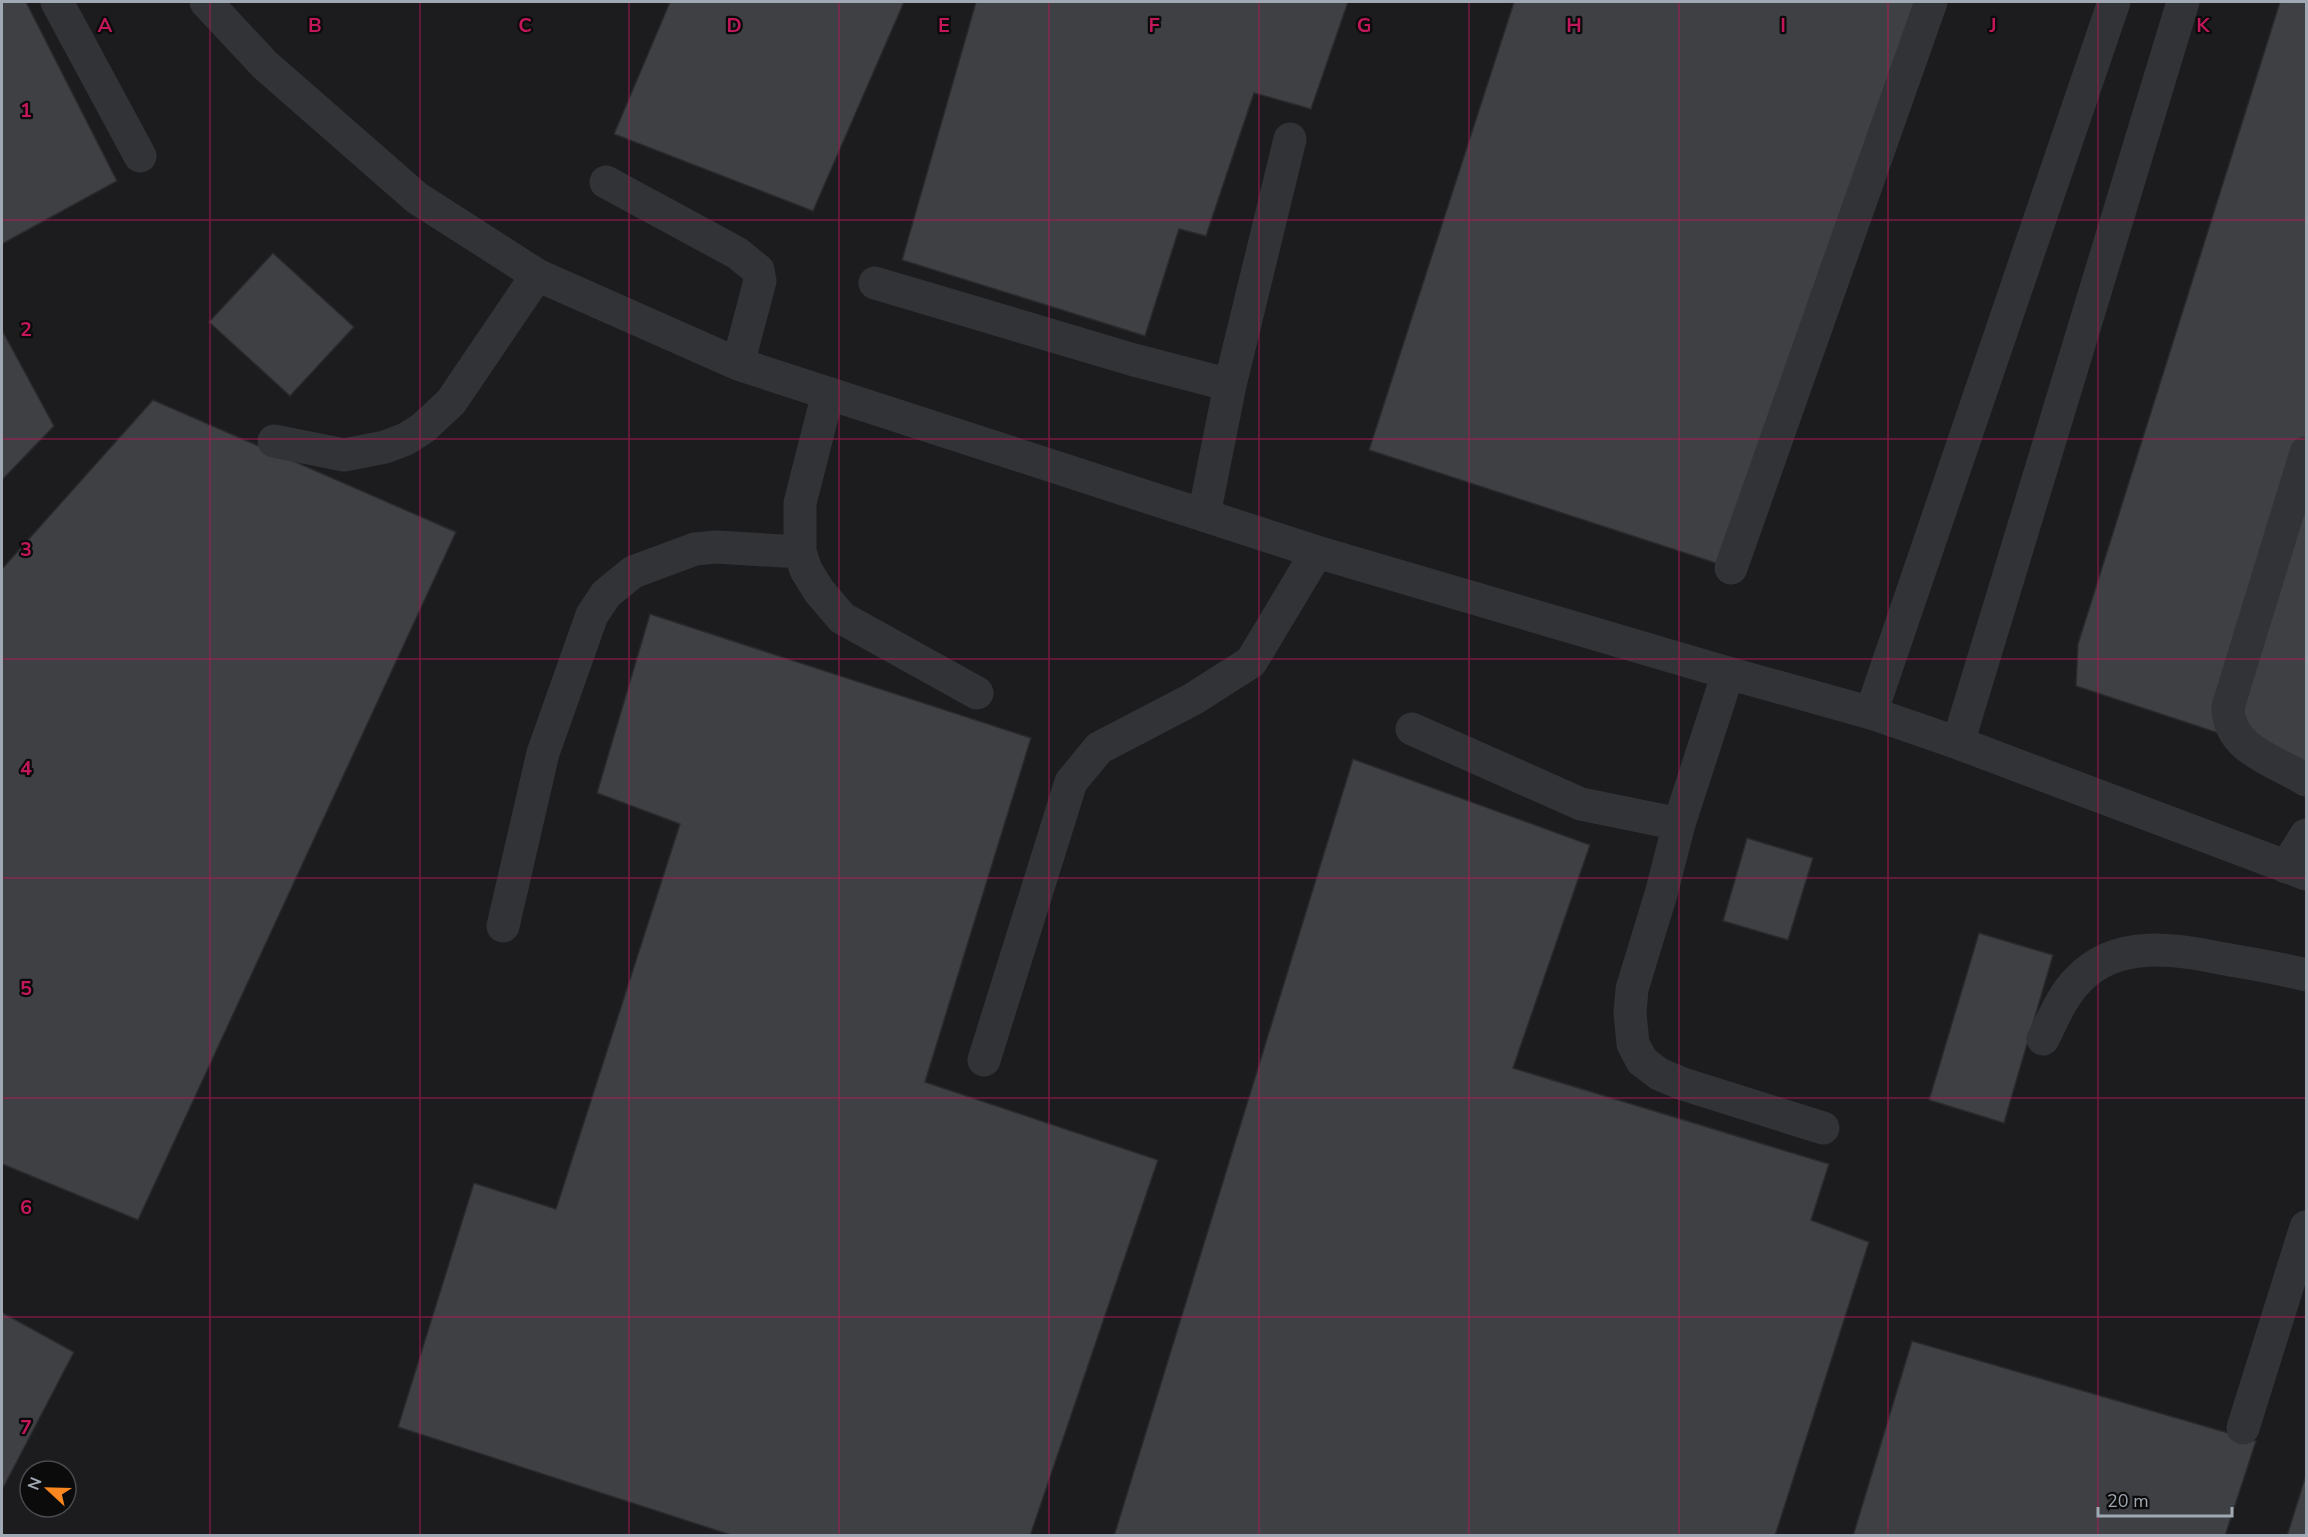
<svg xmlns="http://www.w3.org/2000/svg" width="2308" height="1537" font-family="'Nunito Sans',sans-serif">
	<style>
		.built { fill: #1c1c1e; fill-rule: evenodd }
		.building { fill: #3e4044; stroke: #2a2a2d; stroke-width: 1.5 }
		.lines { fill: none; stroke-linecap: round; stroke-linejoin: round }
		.minor { stroke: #313336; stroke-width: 33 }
		.grid { fill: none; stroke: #c2185b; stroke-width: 1.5; stroke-opacity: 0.55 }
		.grid-label { font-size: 20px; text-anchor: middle; font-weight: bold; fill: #c2185b; stroke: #0b0b0c; stroke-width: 4.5; stroke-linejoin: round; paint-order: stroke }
	</style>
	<rect width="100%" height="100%" fill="#101011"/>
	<path class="built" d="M2,2H2306V1535L2,1536ZM30,1471H66V1507H30Z"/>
	<path class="building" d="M2,2H26L117,181L2,244Z
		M670,2H904L813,211L614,134Z
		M976,2H1348L1311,109L1254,93L1206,236L1179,229L1145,336L902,260Z
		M1514,2H1915L1731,568L1369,450Z
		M2280,2H2306V762L2076,686L2078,644Z
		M273,253L354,327L290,396L209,322Z
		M2,330L54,426L2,480Z
		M153,400L456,532L138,1220L2,1164V569Z
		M650,614L1031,738L925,1082L1158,1160L1030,1536H734L398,1427L474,1183L556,1209L680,824L597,793Z
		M1353,759L1590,845L1513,1068L1829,1164L1811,1220L1869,1242L1775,1536H1114Z
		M1747,838L1813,858L1788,940L1723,921Z
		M1979,933L2053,955L2004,1123L1929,1100Z
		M3,1313L74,1352L2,1490V1315Z
		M1912,1341L2256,1441L2225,1536H1853Z
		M2306,1475V1536H2287Z"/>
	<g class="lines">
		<path class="minor" d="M57,2L140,156
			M206,2L265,65L417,198L537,275L738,364L1317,552L1728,673L1871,713L1958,743L2306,874
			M606,182L737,253L758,270L760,281L738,364
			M875,283L1134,360L1230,385
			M828,393L800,503V552L806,570L819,591L842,618L977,693
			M274,441L344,455L385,447L406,439L423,428L451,402L537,275
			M2306,453L2228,707C2228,750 2276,761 2306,780
			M1204,515L1230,385L1290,139
			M1731,568L1931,2
			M1728,673L1679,824L1661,894L1632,989L1630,1013L1633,1044L1642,1061L1659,1074L1683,1084L1823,1128
			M1871,713L2114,2
			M1412,729L1581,804L1679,824
			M1958,743L2183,2
			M2286,867L2306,835
			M503,926L543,753L592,615L606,594L633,572L695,549L716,547L800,552
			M2043,1039C2053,1019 2062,996 2078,980C2118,937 2179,950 2230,960C2255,964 2281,969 2306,975
			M984,1060L1071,782L1099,748L1193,699L1251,662L1317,552
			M2243,1428L2306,1227"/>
	</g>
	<path class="grid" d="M210,2V1536M420,2V1536M629,2V1536M839,2V1536M1049,2V1536M1259,2V1536M1469,2V1536M1679,2V1536M1888,2V1536M2098,2V1536M2,220H2306M2,439H2306M2,659H2306M2,878H2306M2,1098H2306M2,1317H2306"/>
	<g class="grid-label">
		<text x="105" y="32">A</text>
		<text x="315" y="32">B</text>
		<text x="525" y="32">C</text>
		<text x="734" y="32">D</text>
		<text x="944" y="32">E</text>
		<text x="1154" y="32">F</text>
		<text x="1364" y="32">G</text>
		<text x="1574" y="32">H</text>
		<text x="1783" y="32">I</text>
		<text x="1993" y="32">J</text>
		<text x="2203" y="32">K</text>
		<text x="26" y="117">1</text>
		<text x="26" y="336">2</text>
		<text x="26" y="556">3</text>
		<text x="26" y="775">4</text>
		<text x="26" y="995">5</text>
		<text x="26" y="1214">6</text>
		<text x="26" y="1434">7</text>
	</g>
	<rect width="2308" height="1537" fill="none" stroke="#a0a9b3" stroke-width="6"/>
	<g transform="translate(48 1489) rotate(292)"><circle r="28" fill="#0b0b0c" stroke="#474a4f" stroke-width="1.5"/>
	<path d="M0-4.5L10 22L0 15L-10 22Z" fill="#fa871f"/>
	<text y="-9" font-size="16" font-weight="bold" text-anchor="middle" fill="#a0a9b3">N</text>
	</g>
	<path d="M2098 1507v9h134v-9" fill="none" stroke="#a0a9b3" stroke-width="3"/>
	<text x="2107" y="1507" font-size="18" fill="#a0a9b3" stroke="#0b0b0c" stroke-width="4.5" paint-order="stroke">20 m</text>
</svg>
